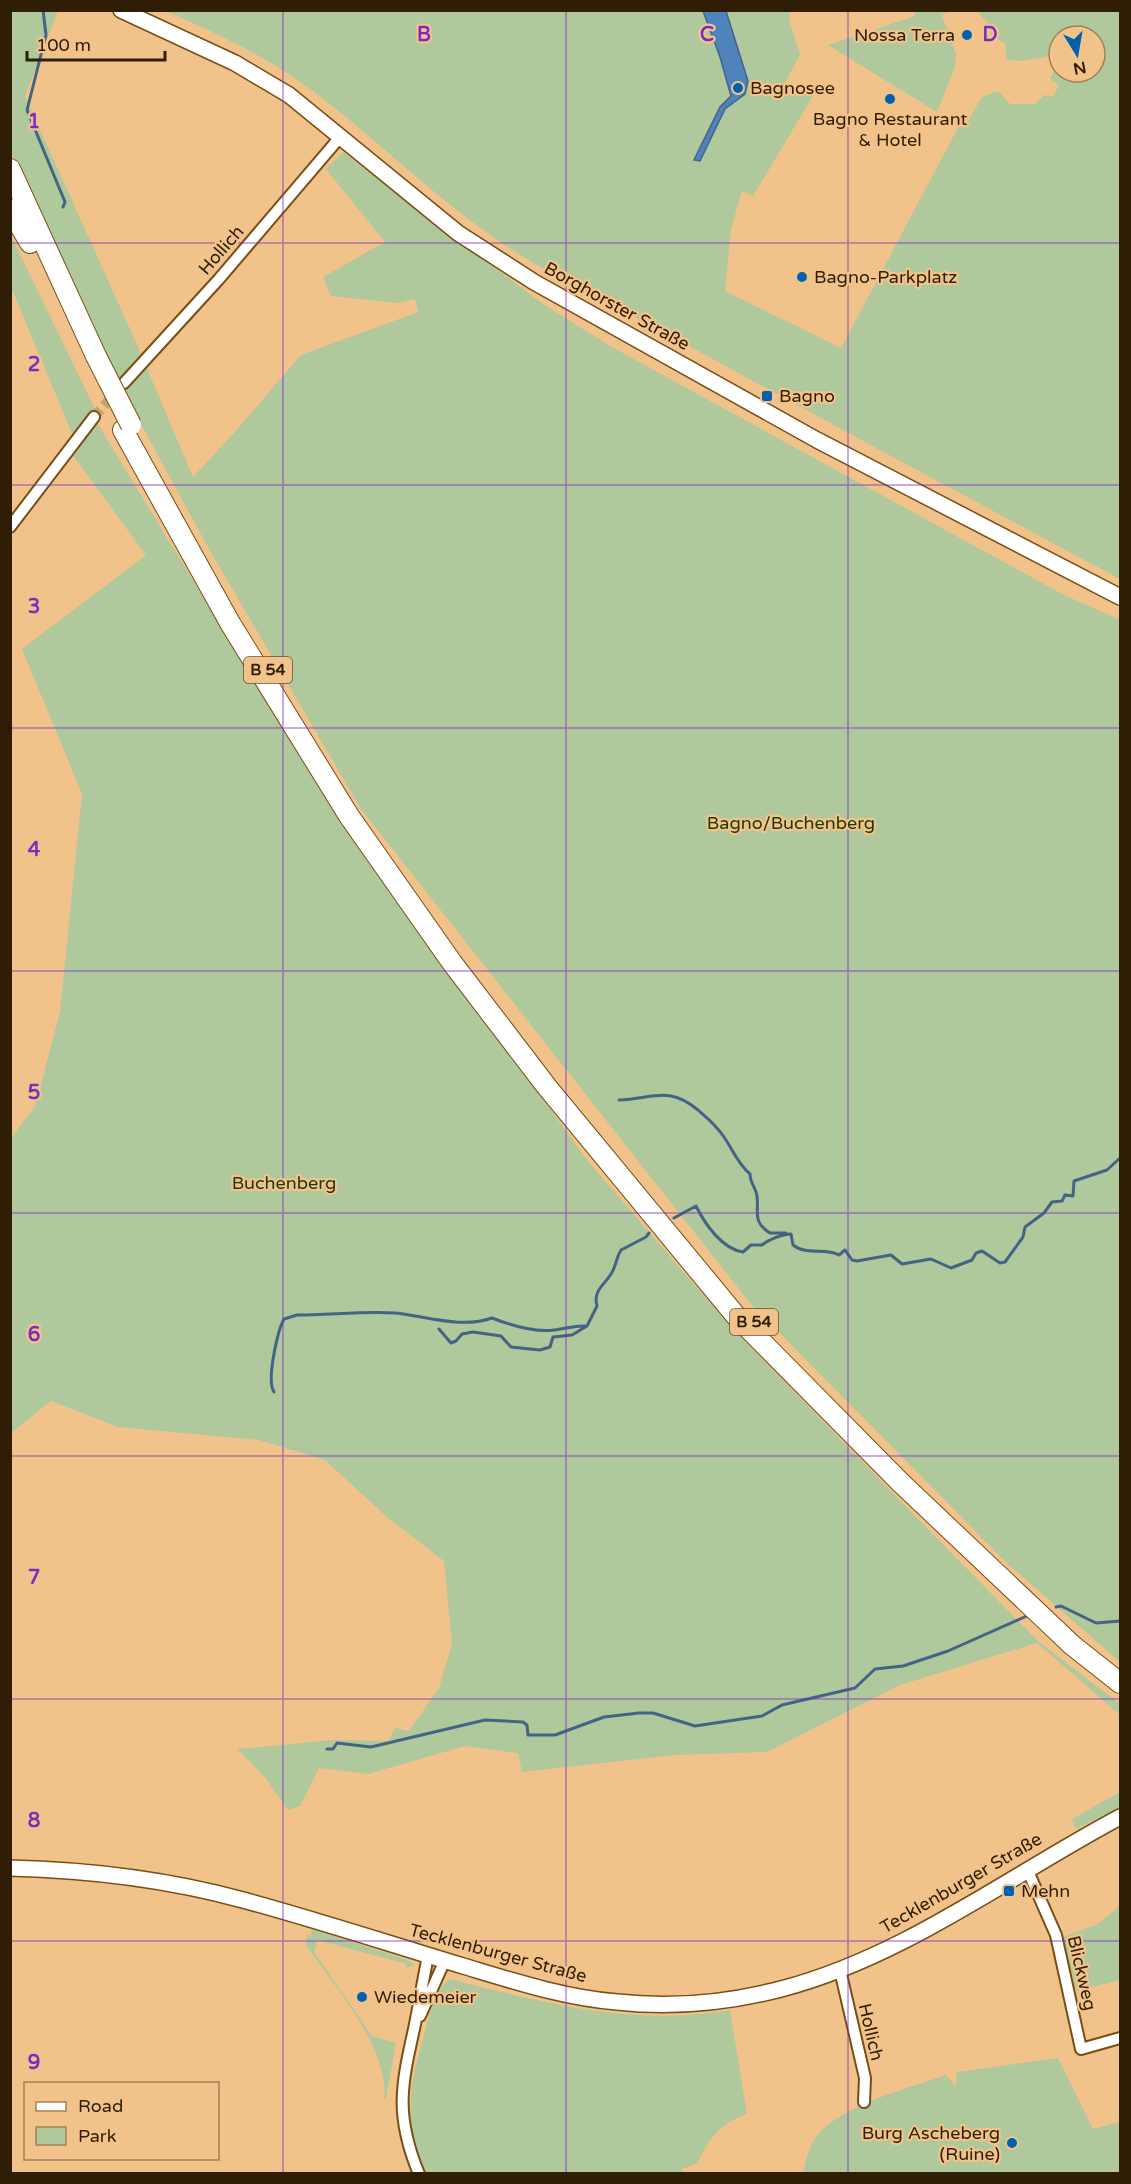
<svg xmlns="http://www.w3.org/2000/svg" width="1131" height="2184" font-family="'Varela Round',sans-serif">
	<style>
		.green { fill: #afc89c; fill-rule: evenodd }
		.water { fill: #4f83bc; stroke: #456485; stroke-width: 1.5 }
		.lines { fill: none; stroke-linecap: round; stroke-linejoin: round }
		.stream { stroke: #456485; stroke-width: 3 }
		.street-tunnel { stroke: #caa270; stroke-width: 10; stroke-dasharray: 10 5; stroke-linecap: butt }
		.street-casing { stroke: #774e13; stroke-width: 14 }
		.secondary-casing { stroke: #774e13; stroke-width: 18 }
		.highway-casing { stroke: #774e13; stroke-width: 22 }
		.street { stroke: #fff; stroke-width: 10 }
		.secondary { stroke: #fff; stroke-width: 15 }
		.highway { stroke: #fff; stroke-width: 20 }
		.highway-bridge-casing { stroke: #774e13; stroke-width: 22; stroke-linecap: butt }
		.highway-bridge { stroke: #fff; stroke-width: 20 }
		.grid { fill: none; stroke: #7b2cbf; stroke-width: 1.5; stroke-opacity: 0.55 }
		.poi-dot { fill: #0261ae; stroke: #f1c38b; stroke-width: 2 }
		.labels { text-anchor: middle; dominant-baseline: central; stroke-width: 4.5; stroke-linejoin: round; paint-order: stroke }
		.shield { fill: #f1c38b; stroke: #694f2e; stroke-width: 1.5 }
		.shield-label { font-size: 16px; font-weight: bold; fill: #2f1d06 }
		.poi-label { font-size: 18px; fill: #2f1d06; stroke: #f1c38b; text-anchor: start }
		.street-label { font-size: 18px; fill: #2f1d06; stroke: #f1c38b }
		.park-label { font-size: 18px; fill: #1e3602; stroke: #f1c38b }
		.grid-label { font-size: 20px; text-anchor: middle; font-weight: bold; fill: #7b2cbf; stroke: #f1c38b; stroke-width: 4.5; stroke-linejoin: round; paint-order: stroke }
	</style>
	<rect width="100%" height="100%" fill="#f1c38b"/>
	<path class="green" d="M11,11H58L25,96L142,356L119,384L39,222L11,151Z
		M166,11H703L720,57L731,96L720,107L700,161L725,109L745,94L747,81L726,11H790L789,20L800,54L779,95L814,94L753,196L742,191L731,229L725,291L841,348L960,124L965,126L982,97L998,91L1010,104H1035L1044,95L1053,97L1059,85L1050,79L1056,67L1051,56L1020,61L1007,60L1005,43L991,36L986,21L977,11H1120V579C969,498 818,417 667,334C613,304 557,280 505,245C440,202 384,146 322,98C274,60 221,35 166,11ZM1059,36H1095V72H1059Z
		M914,11H950L942,15L956,55L955,67L937,112L828,45L915,16Z
		M343,152L543,304L610,346L1062,594L1120,620V1662L1008,1564L750,1303L361,809L205,542L123,391L146,366L193,477L233,434L301,355L418,312L415,299L397,303L331,296L323,277L385,242L326,169Z
		M11,236L96,411L73,436L11,287Z
		M94,418L332,808L587,1160L731,1327L958,1560L1039,1642L1120,1704V1715L1037,1643L900,1685L767,1752L675,1755L522,1772L518,1753L465,1746L368,1774L319,1768L300,1806L288,1810L264,1776L237,1749L333,1740L389,1741L395,1728L409,1731L439,1688L452,1644L444,1561L388,1518L325,1460L259,1440L118,1427L51,1401L11,1433V1138L35,1106L60,1012L82,794L22,649L146,555L72,454Z
		M1120,1792V1807L1076,1829L1072,1819Z
		M1120,1905V1980L1076,1991L1063,1937L1098,1924Z
		M312,1929L408,1960L415,1965L406,1968L407,1964L317,1940L314,1952L372,2036L396,2043L386,2098H384C390,2048 333,1985 306,1945L307,1935L311,1936Z
		M450,1979C545,2003 632,2027 730,2010L747,2114C722,2122 708,2139 698,2163L682,2169V2173H426C401,2116 410,2085 426,2028C432,2008 434,1992 450,1979Z
		M1058,2058L1093,2129L1120,2122V2173L803,2174C805,2164 808,2150 813,2142C833,2107 909,2088 946,2075L956,2086L957,2072Z"/>
	<path class="water" d="M703,11H726L748,81L745,94L725,109L700,161L694,160L720,107L731,96L720,57Z"/>
	<g class="lines">
		<path class="stream" d="M43,10L46,35L27,110L65,202L63,207
			M619,1100C653,1099 668,1085 698,1110C708,1119 716,1125 724,1137C733,1150 737,1163 750,1174C750,1184 756,1187 757,1196C759,1212 752,1222 770,1233H786
			M674,1218L696,1206C705,1224 722,1249 743,1252L751,1245H762C768,1240 782,1234 791,1234L793,1245C807,1256 825,1247 839,1255L845,1250L852,1260L857,1261L891,1255L902,1264L931,1259L951,1268L972,1260L976,1253L982,1251L1000,1263L1005,1262L1023,1237L1025,1227L1044,1213L1052,1202L1062,1201L1065,1195L1073,1196L1074,1181L1107,1170L1120,1158
			M439,1329L451,1343L456,1341L462,1334L473,1332L501,1336L511,1347L540,1350L550,1347L553,1337L572,1335L587,1326
			M274,1392C266,1380 278,1330 284,1319L297,1315C329,1315 365,1311 395,1313C426,1316 462,1329 492,1318C510,1325 534,1333 554,1330C565,1329 575,1325 587,1326L597,1306C592,1288 609,1283 614,1268C617,1261 617,1256 621,1250L646,1237L649,1233
			M1056,1607L1061,1606L1096,1623L1120,1621
			M327,1749H333L337,1743L371,1747L485,1720L523,1722L527,1725L528,1735H555L604,1717L639,1713H653L695,1726L762,1716L782,1705L855,1688L875,1669L903,1666L948,1651L1029,1615"/>
		<path class="street-tunnel" d="M94,417L116,392"/>
		<g class="street-casing">
			<path id="street" d="M124,383L219,279L341,136
				M10,527L94,417
				M1027,1869L1056,1935L1081,2049L1120,2038
				M840,1970L865,2078L864,2102
				M420,2016L445,1960
				M419,2174C395,2116 401,2087 414,2029C419,2005 423,1980 428,1956"/>
		</g>
		<g class="secondary-casing">
			<path id="secondary" d="M121,10L235,63L289,95L458,233L534,282L817,440L1120,597
				M10,1868C90,1870 166,1879 243,1900C317,1920 390,1944 463,1966C513,1981 565,1998 617,2002C672,2008 727,2003 781,1989C904,1957 1009,1876 1120,1817"/>
		</g>
		<g class="highway-casing">
			<path id="highway" d="M10,169L96,356
				M10,209L30,243
				M123,430L230,623L349,816L453,964L547,1087L736,1316L900,1482L1072,1645L1120,1683"/>
		</g>
		<use href="#street" class="street"/>
		<use href="#secondary" class="secondary"/>
		<use href="#highway" class="highway"/>
		<g class="highway-bridge-casing">
			<path id="highway-bridge" d="M96,356L131,425"/>
		</g>
		<use href="#highway-bridge" class="highway-bridge"/>
	</g>
	<path class="grid" d="M283,10V2174M566,10V2174M848,10V2174M10,243H1120M10,485H1120M10,728H1120M10,971H1120M10,1213H1120M10,1456H1120M10,1699H1120M10,1941H1120"/>
	<g class="poi-dot">
		<circle cx="967" cy="35" r="6"/>
		<circle cx="738" cy="88" r="6"/>
		<circle cx="890" cy="99" r="6"/>
		<circle cx="802" cy="277" r="6"/>
		<rect x="761" y="390" width="12" height="12" rx="3"/>
		<rect x="1003" y="1885" width="12" height="12" rx="3"/>
		<circle cx="362" cy="1997" r="6"/>
		<circle cx="1012" cy="2143" r="6"/>
	</g>
	<g class="labels">
		<g class="shield">
			<rect x="244" y="657" width="48" height="26" rx="4.5"/>
			<rect x="730" y="1309" width="48" height="26" rx="4.5"/>
		</g>
		<g class="shield-label">
			<text x="268" y="670">B 54</text>
			<text x="754" y="1322">B 54</text>
		</g>
		<g class="poi-label">
			<text x="955" y="35" text-anchor="end">Nossa Terra</text>
			<text x="750" y="88">Bagnosee</text>
			<text x="890" y="119" text-anchor="middle">Bagno Restaurant<tspan x="890" dy="21">&amp; Hotel</tspan></text>
			<text x="814" y="277">Bagno-Parkplatz</text>
			<text x="779" y="396">Bagno</text>
			<text x="1021" y="1891">Mehn</text>
			<text x="374" y="1997">Wiedemeier</text>
			<text x="1000" y="2133" text-anchor="end">Burg Ascheberg<tspan x="1000" dy="21">(Ruine)</tspan></text>
		</g>
		<g class="street-label">
			<text transform="translate(221 250) rotate(-49)">Hollich</text>
			<text transform="translate(617 306) rotate(29)">Borghorster Straße</text>
			<text transform="translate(961 1883) rotate(-30)">Tecklenburger Straße</text>
			<text transform="translate(498 1953) rotate(15)">Tecklenburger Straße</text>
			<text transform="translate(1082 1973) rotate(77)">Blickweg</text>
			<text transform="translate(871 2032) rotate(77)">Hollich</text>
		</g>
		<g class="park-label">
			<text x="791" y="823">Bagno/Buchenberg</text>
			<text x="284" y="1183">Buchenberg</text>
		</g>
	</g>
	<g class="grid-label">
		<text x="424" y="41">B</text>
		<text x="707" y="41">C</text>
		<text x="990" y="41">D</text>
		<text x="34" y="128">1</text>
		<text x="34" y="371">2</text>
		<text x="34" y="613">3</text>
		<text x="34" y="856">4</text>
		<text x="34" y="1099">5</text>
		<text x="34" y="1341">6</text>
		<text x="34" y="1584">7</text>
		<text x="34" y="1827">8</text>
		<text x="34" y="2069">9</text>
	</g>
	<rect width="1131" height="2184" fill="none" stroke="#2f1d06" stroke-width="24"/>
	<rect x="24" y="2082" width="195" height="78" fill="#f1c38b" stroke="#a38156" stroke-width="1.5"/>
	<rect x="36" y="2102" width="30" height="9" fill="#ffffff" stroke="#a38156" stroke-width="1.5"/>
	<text x="78" y="2112" font-size="18" fill="#2f1d06">Road</text>
	<rect x="36" y="2127" width="30" height="18" fill="#afc89c" stroke="#a38156" stroke-width="1.5"/>
	<text x="78" y="2142" font-size="18" fill="#2f1d06">Park</text>
	<g transform="translate(1077 54) rotate(169)"><circle r="28" fill="#f1c38b" stroke="#a38156" stroke-width="1.5"/>
	<path d="M0-4.5L10 22L0 15L-10 22Z" fill="#0261ae"/>
	<text y="-9" font-size="16" font-weight="bold" text-anchor="middle" fill="#2f1d06">N</text>
	</g>
	<path d="M27 51v9h138v-9" fill="none" stroke="#2f1d06" stroke-width="3"/>
	<text x="36" y="51" font-size="18" fill="#2f1d06" stroke="#f1c38b" stroke-width="4.5" paint-order="stroke">100 m</text>
</svg>
